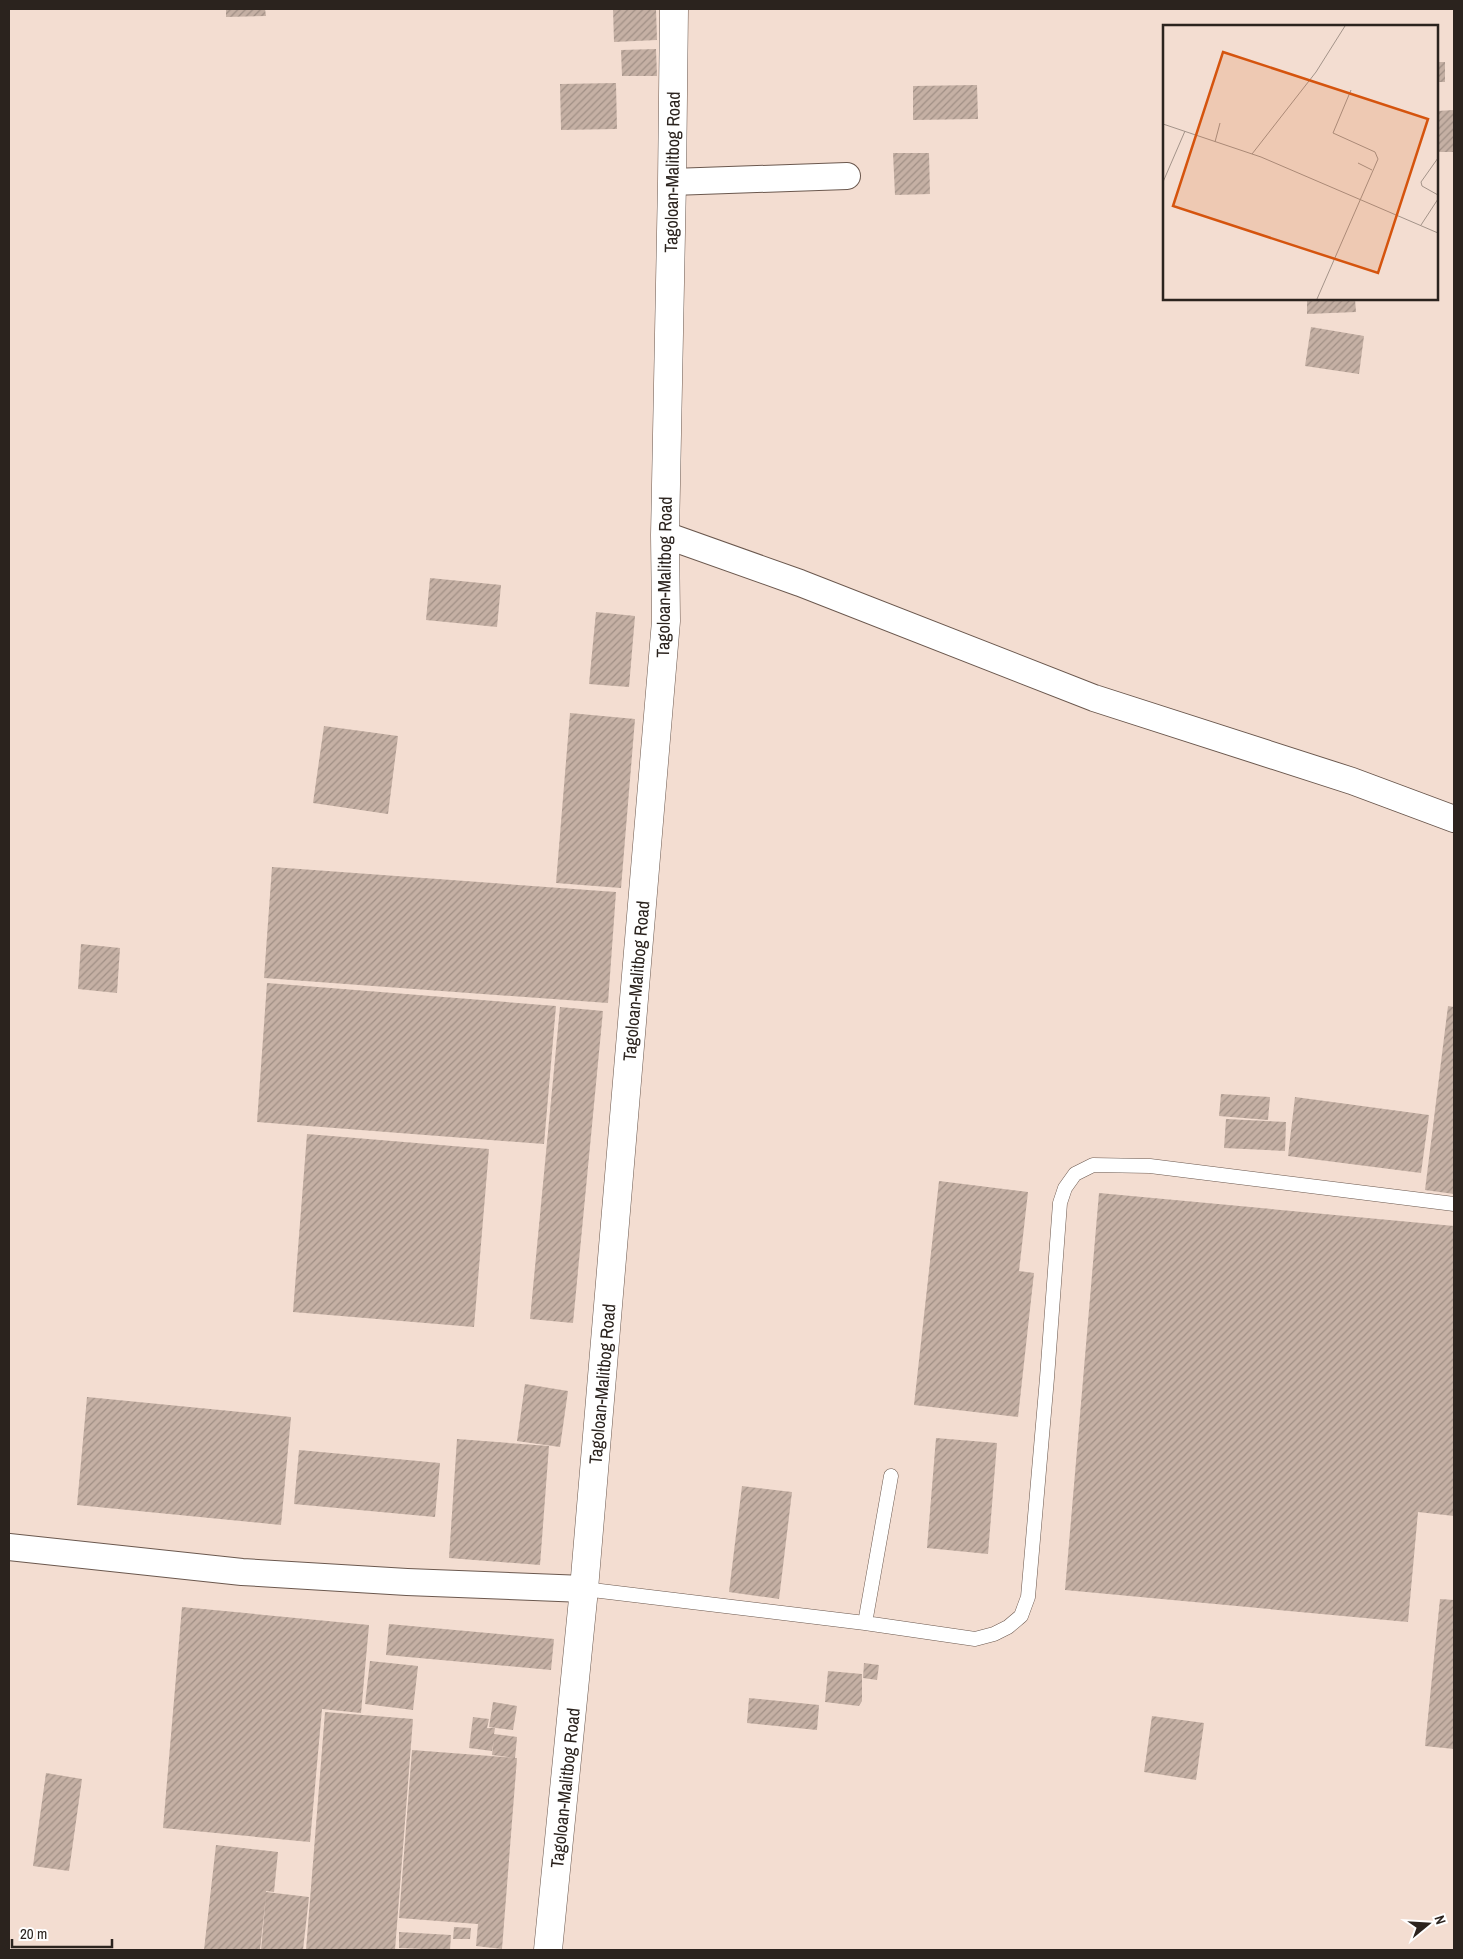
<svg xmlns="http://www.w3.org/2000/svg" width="1463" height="1959" font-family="'Archivo Narrow',sans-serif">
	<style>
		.building { fill: url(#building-hatch) }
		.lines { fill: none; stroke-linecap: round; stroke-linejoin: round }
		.lane-casing { stroke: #6b584e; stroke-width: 15 }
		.street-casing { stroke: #6b584e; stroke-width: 28 }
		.secondary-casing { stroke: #6b584e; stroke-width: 29 }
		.lane { stroke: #fff; stroke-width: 14 }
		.street { stroke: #fff; stroke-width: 26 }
		.secondary { stroke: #fff; stroke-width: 28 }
		.labels { text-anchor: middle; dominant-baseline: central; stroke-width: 4; stroke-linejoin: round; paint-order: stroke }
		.street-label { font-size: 18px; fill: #2b231e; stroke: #fff }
		.inset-road { fill: none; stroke: #a39389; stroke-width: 1 }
		.view { fill: #d5540e; fill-opacity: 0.15; stroke: #d5540e; stroke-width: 2.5 }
		.inset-edge { fill: none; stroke: #2b231e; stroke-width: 2.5 }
	</style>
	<defs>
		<pattern id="building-hatch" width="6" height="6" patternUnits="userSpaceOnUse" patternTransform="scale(1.25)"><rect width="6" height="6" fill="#c5b0a4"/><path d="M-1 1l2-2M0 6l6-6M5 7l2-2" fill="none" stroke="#a08f85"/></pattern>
	</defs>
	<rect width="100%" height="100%" fill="#f3ddd1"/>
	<path class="building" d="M226,9H265L266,16L226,17Z
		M613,9H656L657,40L614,42Z
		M656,49L657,76H622L621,50Z
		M1437,62H1445V82H1437Z
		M616,83L617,129L561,130L560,84Z
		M977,85L978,119L913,120V86Z
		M1454,110V152H1437V111Z
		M893,153H929L930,194L895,195Z
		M1307,299H1355L1356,312L1307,314Z
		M1311,327L1364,336L1359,374L1305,366Z
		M430,578L501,585L497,627L426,620Z
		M596,612L635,616L629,687L589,684Z
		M570,713L635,719L621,888L556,883Z
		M324,726L398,736L388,814L313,803Z
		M272,867L616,892L608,1003L264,978Z
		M81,944L120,948L117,993L78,989Z
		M267,983L556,1006L544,1144L257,1122Z
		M1448,1006L1454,1007V1194L1425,1190Z
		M560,1007L603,1011L573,1323L530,1319Z
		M1221,1094L1270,1097L1268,1120L1219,1116Z
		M1295,1097L1429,1115L1421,1173L1288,1156Z
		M1226,1119L1286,1122L1285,1151L1224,1148Z
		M307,1134L489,1149L474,1327L293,1312Z
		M939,1181L1028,1192L1019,1271L1034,1273L1018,1417L914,1405Z
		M1099,1193L1454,1226V1516L1418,1512L1408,1622L1065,1590Z
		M525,1384L568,1391L560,1447L517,1441Z
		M87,1397L291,1417L281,1525L77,1505Z
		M936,1438L997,1443L988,1554L927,1548Z
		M457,1439L549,1446L540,1565L449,1558Z
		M299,1450L440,1463L435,1517L294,1504Z
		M742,1486L792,1492L779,1599L729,1592Z
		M1440,1599L1454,1600V1749L1425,1746Z
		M182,1607L369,1625L361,1713L322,1709L310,1842L163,1828Z
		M389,1624L554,1639L551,1670L386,1655Z
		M370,1661L418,1666L413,1710L365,1704Z
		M864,1663L879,1665L877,1680L863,1678Z
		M828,1671L862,1674V1701L859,1706L825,1702Z
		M749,1698L819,1705L817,1730L747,1723Z
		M493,1702L517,1706L513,1730L489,1727Z
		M325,1712L413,1719L395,1950H306Z
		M1152,1716L1204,1723L1196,1780L1144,1772Z
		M473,1717L489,1719L487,1728H495L494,1734L517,1737L515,1758L492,1755L494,1739L492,1751L469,1748Z
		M412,1750L517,1758L502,1949L476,1946L478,1924L399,1918Z
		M46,1773L82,1779L69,1871L33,1866Z
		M216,1845L278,1852L274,1892L266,1891V1892L309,1897L303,1950H261L266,1896L260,1950H204Z
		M454,1927L471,1928L470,1939H453Z
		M399,1932L451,1935L450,1950L399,1948Z"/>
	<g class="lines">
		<g class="lane-casing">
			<path id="lane" d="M584,1589L865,1623L975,1639L994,1634L1008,1627L1021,1616L1028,1597L1047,1378L1060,1203L1065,1188L1075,1174L1093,1165L1150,1166L1454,1204
				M865,1623L891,1476"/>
		</g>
		<g class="street-casing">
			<path id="street" d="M672,182L847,176
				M665,535L800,583L1094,698L1352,781L1454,819
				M9,1547L242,1572L407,1582L584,1589"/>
		</g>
		<g class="secondary-casing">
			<path id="secondary" d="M548,1950L584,1589L666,621L665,535L672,182L674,9"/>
		</g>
		<use href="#lane" class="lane"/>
		<use href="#street" class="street"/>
		<use href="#secondary" class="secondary"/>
	</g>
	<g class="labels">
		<g class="street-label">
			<text transform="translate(672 172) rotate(-89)">Tagoloan-Malitbog Road</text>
			<text transform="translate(664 577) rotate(-89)">Tagoloan-Malitbog Road</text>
			<text transform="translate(636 981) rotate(-85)">Tagoloan-Malitbog Road</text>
			<text transform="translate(602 1384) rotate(-85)">Tagoloan-Malitbog Road</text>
			<text transform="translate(565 1788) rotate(-84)">Tagoloan-Malitbog Road</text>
		</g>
	</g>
	<g transform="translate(1163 25)">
		<rect width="275" height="275" fill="#f3ddd1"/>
		<path class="inset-road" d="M0,99L98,132L275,208M52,117L57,98M89,129L153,47L182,1M275,133L258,157L259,161L275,170M195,138L209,145M0,157L22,106M258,200L275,174M154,274L215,134L212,127L170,108L188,65"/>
		<path class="view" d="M60,27L265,94L215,248L10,181Z"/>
		<rect width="275" height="275" class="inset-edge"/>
	</g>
	<rect width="1463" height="1959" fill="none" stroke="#2b231e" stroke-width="20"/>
	<g transform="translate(1428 1924) rotate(72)" stroke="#ffffff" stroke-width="4" paint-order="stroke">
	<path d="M0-4L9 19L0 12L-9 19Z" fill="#2b231e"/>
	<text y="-8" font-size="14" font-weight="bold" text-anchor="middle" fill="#2b231e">N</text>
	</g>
	<path d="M12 1939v8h100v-8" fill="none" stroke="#2b231e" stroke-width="2.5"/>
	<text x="20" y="1939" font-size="15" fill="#2b231e" stroke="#ffffff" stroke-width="4" paint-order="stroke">20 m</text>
</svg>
